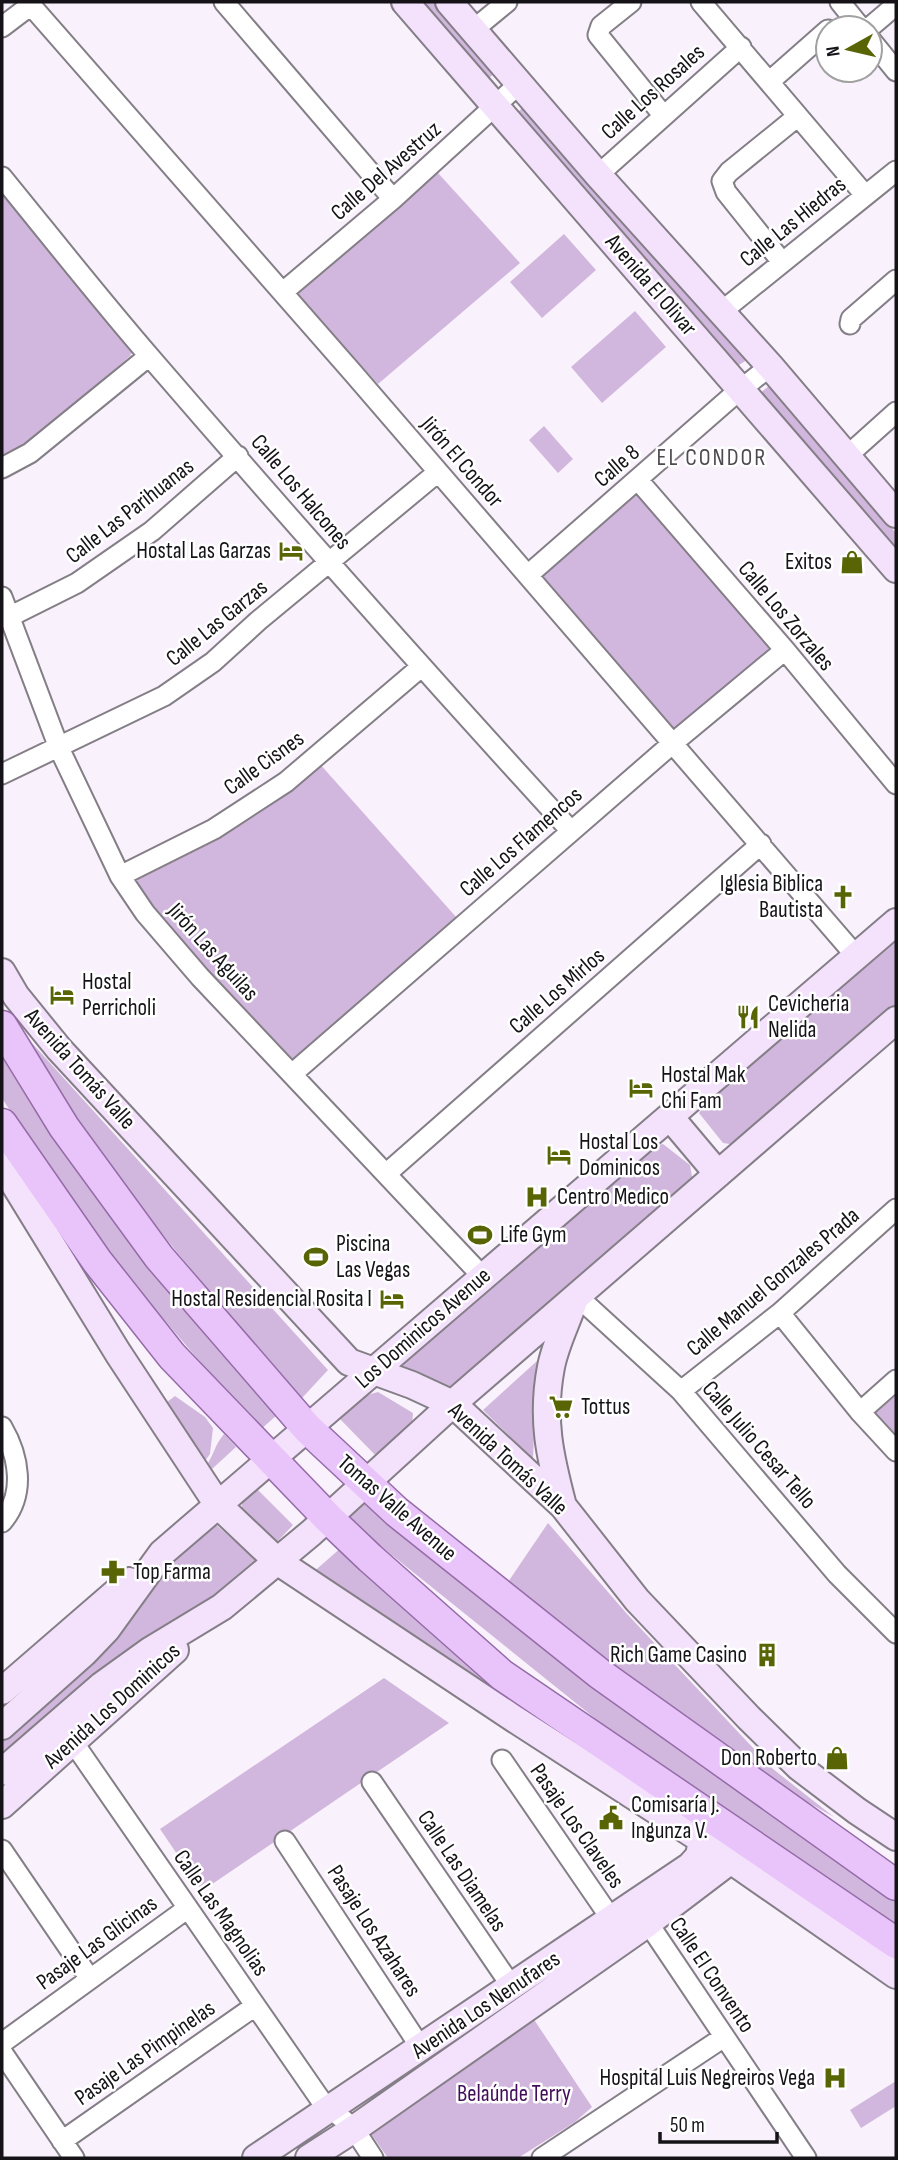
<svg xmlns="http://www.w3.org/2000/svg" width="898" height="2160" font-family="'Sofia Sans Condensed',sans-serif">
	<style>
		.green { fill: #d1b7dd }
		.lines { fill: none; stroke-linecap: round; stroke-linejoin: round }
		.street-casing { stroke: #847e87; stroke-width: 23 }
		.secondary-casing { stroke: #847e87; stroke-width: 30 }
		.primary-casing { stroke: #956ca8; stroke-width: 33 }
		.street { stroke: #fff; stroke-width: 19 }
		.secondary { stroke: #f4e1fc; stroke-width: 26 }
		.primary { stroke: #e9c4fa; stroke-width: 30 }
		.labels { text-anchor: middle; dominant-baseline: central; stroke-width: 5; stroke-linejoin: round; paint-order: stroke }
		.street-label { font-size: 23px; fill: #151317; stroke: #fff }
		.poi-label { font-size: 23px; fill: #151317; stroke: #fff; text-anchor: start }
		.park-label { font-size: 23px; fill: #440d58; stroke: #fff }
		.neighbourhood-label { font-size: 24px; letter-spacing: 2px; fill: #4f4a52; stroke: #fff }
	</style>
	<rect width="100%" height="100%" fill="#f9f2fc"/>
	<path class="green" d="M412,2H435L496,72L482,84Z
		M523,107L750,358L731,370L512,118Z
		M438,173L520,263L378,384L296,294Z
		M2,191L135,346L130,356L31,441L14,454L2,459Z
		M564,234L596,270L542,318L510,282Z
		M635,311L666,347L602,403L571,367Z
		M770,385L896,533V562L754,398Z
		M544,426L573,459L558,473L529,440Z
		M638,480L785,650L673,743L528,575Z
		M319,763L457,918L294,1060L210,972L133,882L137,875Z
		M896,934V1013L743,1146L723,1143L699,1113L706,1103Z
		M22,1032L328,1370L302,1398C217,1301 132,1203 59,1096C46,1075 34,1053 22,1032Z
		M2,1053L277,1415L259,1431L121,1269L46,1168L2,1098Z
		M663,1144L690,1165L693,1182L454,1389L398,1364L646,1149Z
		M537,1361L533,1459L483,1410Z
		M378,1392L413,1413L412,1426L379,1459L340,1419L367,1395Z
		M896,1395V1434L875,1412Z
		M175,1396L205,1417L213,1428L210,1454L205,1461L167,1402Z
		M224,1434L236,1447L212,1469L208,1463C215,1451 215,1445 224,1434Z
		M257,1489L293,1525L276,1543L241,1510L243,1499Z
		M364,1502L607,1699L896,1898V1929L648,1761L347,1519Z
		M213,1522L256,1560L211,1601L2,1760V1737L162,1569Z
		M548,1523L628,1615L773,1769L834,1817L782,1788L506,1585Z
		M343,1546L524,1696L515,1707L310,1575Z
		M384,1678L449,1723L202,1891L160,1829Z
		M531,2015L592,2107L575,2122L518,2158H388L367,2128Z
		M896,2081V2106L861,2128L850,2110Z"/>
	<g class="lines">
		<g class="street-casing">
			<path id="street" d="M28,2L353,373L856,956
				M224,2L393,199
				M631,2L601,26L598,35L663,115
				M701,2L865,195
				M840,2L861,28
				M2,27L31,5
				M869,28L896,5
				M473,30L507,2
				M870,39L896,71
				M769,82L828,30
				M598,175L741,47
				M2,177C51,237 99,298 150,357C288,517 428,675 571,831
				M782,262L726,192L722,181L729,172L798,116
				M283,292L393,199L520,83
				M721,312L896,171
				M850,324L851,319L896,280
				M847,456L896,412
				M2,468L30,453L149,356
				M638,480L785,650L896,784
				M528,575L729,399L770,366
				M2,597L59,748L120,876L145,913L200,977L483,1277
				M9,617L77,583L152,531L238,456
				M2,774L164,696L213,662L258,621L438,472
				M120,876L214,829L286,782L421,667
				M292,1074L673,743L785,650
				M386,1174L761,844
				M577,1296L681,1391L837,1574L896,1633
				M780,1313L860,1412L896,1451
				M681,1391L780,1313L896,1209
				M860,1412L896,1380
				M2,1427C19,1456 26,1494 2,1522
				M73,1742L320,2099L354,2129L373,2158
				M502,1760L612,1920
				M372,1782L512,1987
				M285,1841L421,2048
				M2,1850L90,1979
				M648,1923L806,2158
				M2,2043L188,1908
				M2,2052L74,2158
				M62,2141L255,2006
				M542,2158L724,2037"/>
		</g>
		<g class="secondary-casing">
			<path id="secondary" d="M405,2L896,569
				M449,2L598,175L770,366L896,514
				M2,972L16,996L59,1049L349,1362L412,1385L453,1404L563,1506L637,1600L749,1718L799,1767L857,1811L896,1837
				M670,1117L718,1174
				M2,1164L118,1353L218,1505L277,1561L513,1718L702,1840L896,1975
				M563,1506C550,1457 541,1419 551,1367C555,1345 567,1322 574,1301
				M2,1691L129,1581
				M2,1726L84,1653L107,1629L162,1553L896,922
				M2,1772L101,1686L151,1650L222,1607L311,1533L459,1398L896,1020
				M2,1805L175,1650
				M256,2158L690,1866L699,1856L702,1840
				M309,2158L354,2129L648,1923L731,1860"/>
		</g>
		<g class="primary-casing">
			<path id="primary" d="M2,1026L64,1127L159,1257L307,1428L397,1512L600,1674L896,1885
				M2,1124L97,1261L172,1356L328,1518L370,1558L502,1675L896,1943"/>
		</g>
		<use href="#street" class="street"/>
		<use href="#secondary" class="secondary"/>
		<use href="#primary" class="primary"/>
	</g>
	<defs>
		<g id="hotel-bare" transform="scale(1.89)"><path d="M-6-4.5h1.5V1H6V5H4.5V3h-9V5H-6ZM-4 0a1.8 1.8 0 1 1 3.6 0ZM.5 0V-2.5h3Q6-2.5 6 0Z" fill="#596405" stroke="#fff" stroke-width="2.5" paint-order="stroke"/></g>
		<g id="shop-bare" transform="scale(1.89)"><path d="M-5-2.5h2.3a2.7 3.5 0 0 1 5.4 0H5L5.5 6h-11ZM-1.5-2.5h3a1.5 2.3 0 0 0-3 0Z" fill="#596405" stroke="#fff" stroke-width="2.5" paint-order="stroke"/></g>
		<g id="church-bare" transform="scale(1.89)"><path d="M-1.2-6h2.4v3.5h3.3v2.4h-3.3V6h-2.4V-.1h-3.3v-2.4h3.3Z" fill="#596405" stroke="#fff" stroke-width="2.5" paint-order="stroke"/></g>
		<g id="restaurant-bare" transform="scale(1.89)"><path d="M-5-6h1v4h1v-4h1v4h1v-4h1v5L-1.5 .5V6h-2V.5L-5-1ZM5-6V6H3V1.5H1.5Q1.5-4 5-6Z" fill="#596405" stroke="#fff" stroke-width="2.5" paint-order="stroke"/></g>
		<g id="hospital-bare" transform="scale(1.89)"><path d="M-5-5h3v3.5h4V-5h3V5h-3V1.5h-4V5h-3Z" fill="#596405" stroke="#fff" stroke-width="2.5" paint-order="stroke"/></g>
		<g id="stadium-bare" transform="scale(1.89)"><path d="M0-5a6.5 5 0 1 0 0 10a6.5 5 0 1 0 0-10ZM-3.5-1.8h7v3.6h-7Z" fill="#596405" stroke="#fff" stroke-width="2.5" paint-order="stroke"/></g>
		<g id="supermarket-bare" transform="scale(1.89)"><path d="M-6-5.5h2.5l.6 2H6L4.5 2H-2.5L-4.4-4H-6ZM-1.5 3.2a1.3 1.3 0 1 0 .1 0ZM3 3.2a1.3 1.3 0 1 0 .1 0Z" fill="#596405" stroke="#fff" stroke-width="2.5" paint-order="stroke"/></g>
		<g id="pharmacy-bare" transform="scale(1.89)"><path d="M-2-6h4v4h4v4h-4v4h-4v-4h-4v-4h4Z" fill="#596405" stroke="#fff" stroke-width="2.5" paint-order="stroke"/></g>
		<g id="building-bare" transform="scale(1.89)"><path d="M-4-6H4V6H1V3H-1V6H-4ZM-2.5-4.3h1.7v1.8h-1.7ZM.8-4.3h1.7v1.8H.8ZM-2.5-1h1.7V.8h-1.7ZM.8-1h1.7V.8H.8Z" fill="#596405" stroke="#fff" stroke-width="2.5" paint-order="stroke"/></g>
		<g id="civic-bare" transform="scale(1.89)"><path d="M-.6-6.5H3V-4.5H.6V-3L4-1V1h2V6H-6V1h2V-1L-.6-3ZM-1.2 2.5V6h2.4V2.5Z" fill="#596405" stroke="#fff" stroke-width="2.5" paint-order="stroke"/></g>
	</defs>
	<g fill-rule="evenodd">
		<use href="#hotel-bare" x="291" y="551"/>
		<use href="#shop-bare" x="852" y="562"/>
		<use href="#church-bare" x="843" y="897"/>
		<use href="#hotel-bare" x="62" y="995"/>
		<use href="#restaurant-bare" x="748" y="1017"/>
		<use href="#hotel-bare" x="641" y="1088"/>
		<use href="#hotel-bare" x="559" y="1155"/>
		<use href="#hospital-bare" x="537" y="1197"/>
		<use href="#stadium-bare" x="480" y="1235"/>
		<use href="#stadium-bare" x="316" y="1257"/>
		<use href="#hotel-bare" x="392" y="1299"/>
		<use href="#supermarket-bare" x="561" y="1407"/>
		<use href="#pharmacy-bare" x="113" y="1572"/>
		<use href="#building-bare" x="767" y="1655"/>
		<use href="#shop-bare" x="837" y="1758"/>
		<use href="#civic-bare" x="611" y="1818"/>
		<use href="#hospital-bare" x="835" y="2078"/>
	</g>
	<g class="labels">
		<g class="street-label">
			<text transform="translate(653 92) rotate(-42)">Calle Los Rosales</text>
			<text transform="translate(386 171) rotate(-41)">Calle Del Avestruz</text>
			<text transform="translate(793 222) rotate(-39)">Calle Las Hiedras</text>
			<text transform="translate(651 285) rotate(49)">Avenida El Olivar</text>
			<text transform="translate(462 462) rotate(49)">Jirón El Condor</text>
			<text transform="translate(617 466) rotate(-41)">Calle 8</text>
			<text transform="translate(301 492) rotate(50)">Calle Los Halcones</text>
			<text transform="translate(130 511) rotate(-38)">Calle Las Parihuanas</text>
			<text transform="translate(786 616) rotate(50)">Calle Los Zorzales</text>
			<text transform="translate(217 623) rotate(-39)">Calle Las Garzas</text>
			<text transform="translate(264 763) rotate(-36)">Calle Cisnes</text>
			<text transform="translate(521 842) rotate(-41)">Calle Los Flamencos</text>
			<text transform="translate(213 952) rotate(48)">Jirón Las Aguilas</text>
			<text transform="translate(557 991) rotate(-41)">Calle Los Mirlos</text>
			<text transform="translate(80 1069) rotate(48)">Avenida Tomás Valle</text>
			<text transform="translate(773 1282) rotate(-40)">Calle Manuel Gonzales Prada</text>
			<text transform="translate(423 1328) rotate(-41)">Los Dominicos Avenue</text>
			<text transform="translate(759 1445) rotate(49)">Calle Julio Cesar Tello</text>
			<text transform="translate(508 1459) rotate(43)">Avenida Tomás Valle</text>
			<text transform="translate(397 1508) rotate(41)">Tomas Valle Avenue</text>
			<text transform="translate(112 1706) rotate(-42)">Avenida Los Dominicos</text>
			<text transform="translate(577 1826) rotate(55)">Pasaje Los Claveles</text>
			<text transform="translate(462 1871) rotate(56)">Calle Las Diamelas</text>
			<text transform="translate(221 1913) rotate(55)">Calle Las Magnolias</text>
			<text transform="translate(374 1931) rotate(57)">Pasaje Los Azahares</text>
			<text transform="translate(97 1943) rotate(-36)">Pasaje Las Glicinas</text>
			<text transform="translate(712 1975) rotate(56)">Calle El Convento</text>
			<text transform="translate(486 2005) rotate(-34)">Avenida Los Nenufares</text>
			<text transform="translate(145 2053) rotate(-35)">Pasaje Las Pimpinelas</text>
		</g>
		<g class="poi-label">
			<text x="271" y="551" text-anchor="end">Hostal Las Garzas</text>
			<text x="832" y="562" text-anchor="end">Exitos</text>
			<text x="823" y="884" text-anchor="end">Iglesia Biblica<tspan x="823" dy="26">Bautista</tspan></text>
			<text x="82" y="982">Hostal<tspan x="82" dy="26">Perricholi</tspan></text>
			<text x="768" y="1004">Cevicheria<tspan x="768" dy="26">Nelida</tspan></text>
			<text x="661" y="1075">Hostal Mak<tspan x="661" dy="26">Chi Fam</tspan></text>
			<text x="579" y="1142">Hostal Los<tspan x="579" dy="26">Dominicos</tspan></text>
			<text x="557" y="1197">Centro Medico</text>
			<text x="500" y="1235">Life Gym</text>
			<text x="336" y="1244">Piscina<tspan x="336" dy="26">Las Vegas</tspan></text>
			<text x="372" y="1299" text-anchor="end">Hostal Residencial Rosita I</text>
			<text x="581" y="1407">Tottus</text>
			<text x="133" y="1572">Top Farma</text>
			<text x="747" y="1655" text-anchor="end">Rich Game Casino</text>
			<text x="817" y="1758" text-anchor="end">Don Roberto</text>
			<text x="631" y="1805">Comisaría J.<tspan x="631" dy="26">Ingunza V.</tspan></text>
			<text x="815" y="2078" text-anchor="end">Hospital Luis Negreiros Vega</text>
		</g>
		<g class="park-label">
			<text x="514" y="2094">Belaúnde Terry</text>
		</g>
		<g class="neighbourhood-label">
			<text x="712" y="457">EL CONDOR</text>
		</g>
	</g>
	<rect width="898" height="2160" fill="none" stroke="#151317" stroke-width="7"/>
	<g transform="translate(849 49) rotate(262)"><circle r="33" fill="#ffffff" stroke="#a1a1a2" stroke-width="2"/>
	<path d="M0-5L12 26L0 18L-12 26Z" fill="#596405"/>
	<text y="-10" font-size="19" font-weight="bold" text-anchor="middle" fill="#151317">N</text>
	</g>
	<path d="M660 2132v10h117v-10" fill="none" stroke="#151317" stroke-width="3.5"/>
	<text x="670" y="2132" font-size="21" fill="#151317" stroke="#ffffff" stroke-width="5" paint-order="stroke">50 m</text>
</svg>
